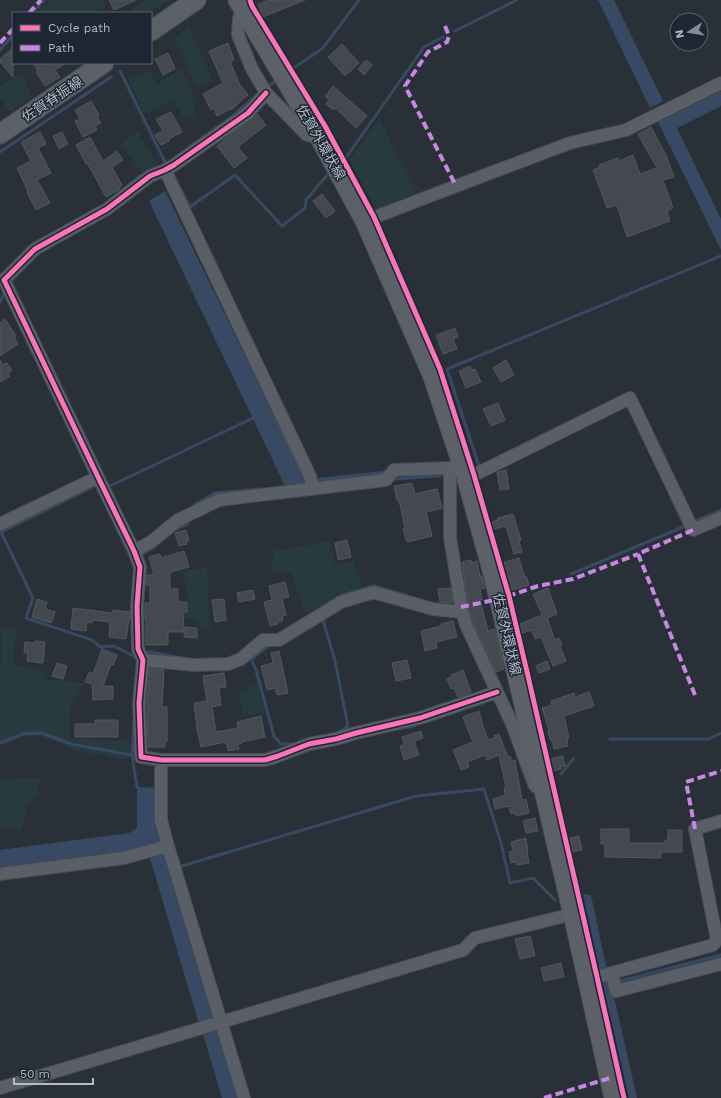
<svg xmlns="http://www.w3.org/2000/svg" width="721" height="1098" font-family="'Work Sans','Noto Sans JP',sans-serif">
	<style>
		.green { fill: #273a3e }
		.water { fill: #384963 }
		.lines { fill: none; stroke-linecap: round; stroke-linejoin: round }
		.stream { stroke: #384963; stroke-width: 3 }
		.building { fill: #444950; stroke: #52575f }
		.minor-casing { stroke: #484c53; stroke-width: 14 }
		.primary-casing { stroke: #484c55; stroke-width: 21 }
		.minor { stroke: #5a5e66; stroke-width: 12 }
		.primary { stroke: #5c6168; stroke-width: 19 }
		.quiet { stroke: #c787e3; stroke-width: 4; stroke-dasharray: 8 4; stroke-linecap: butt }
		.cycleway-casing { stroke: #1d2633; stroke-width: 8 }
		.cycleway { stroke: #fb73b8; stroke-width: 5 }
		.labels { text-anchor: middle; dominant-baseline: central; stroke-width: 3; stroke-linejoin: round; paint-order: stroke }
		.street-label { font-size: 14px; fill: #b4bcc9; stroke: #1d2633 }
	</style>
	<rect width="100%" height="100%" fill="#2a3038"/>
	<path class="green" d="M51,0H103L105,6L93,13H34Z
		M145,0H169L149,13H126Z
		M188,27L213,81L198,88L174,38Z
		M181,69L196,101L194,116L185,120L173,100L144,114L128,79L150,71L157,84Z
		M22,72L32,97L10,112L0,98V86Z
		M379,118L417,192L376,210L350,160Z
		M138,132L157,165L141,172L121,144Z
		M330,541L335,565L353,561L363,586L306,613L290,572H270L274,551Z
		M207,568L210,629H200L197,619L166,616L167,606H190L183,571Z
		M17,626L13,664L43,671L44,679L84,683L70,710V738L129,741V760L70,749L53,740L39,736H25L4,744L0,741L1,628Z
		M258,684L265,713L243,715L238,692Z
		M40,777L37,797L27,803L22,830L0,828V780Z"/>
	<path class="water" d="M598,0H614L663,101L650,108Z
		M721,91V106L677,128L721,219V250L658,122Z
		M165,191L305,479L302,486L286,488L149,201Z
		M137,787L155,788L162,841L122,854L0,867V850L129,833L137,828Z
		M165,853L215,1019L199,1024L150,858Z
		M583,894L591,895L607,970L600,971Z
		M610,979L637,1098H629L602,980Z
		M219,1029L241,1098H222L203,1034Z"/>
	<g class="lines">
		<path class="stream" d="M32,13L44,0
			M455,31L517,0
			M0,50L13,35
			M295,67L322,49L359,0
			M120,71L166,164L167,163
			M267,87L276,81
			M189,147L234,115L258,94
			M0,152L111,77
			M345,159L424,47L443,37
			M120,192L140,176L144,174
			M182,192L190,207L235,175L282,226L305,208L306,200L329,173
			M0,302L3,295
			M479,466L447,369L721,256
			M392,476L396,479L439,476
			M314,480L387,472L388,473
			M95,486L1,532L33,598L26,618L92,640L100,647L114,646L135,657L138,656
			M110,486L253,418
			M194,505L215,493L261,489
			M698,520L721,510
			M172,531L188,524
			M142,554L154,547
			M571,574L683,527
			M339,597L343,595L374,586L408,596
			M323,620L335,661L348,726L337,733
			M143,654L150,652L188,659
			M247,658L251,659L271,644
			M251,659L256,670L274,736L281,744H294
			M134,723L132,755L137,787L139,788
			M398,729L414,726
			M610,739H709L721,733
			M0,743L23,734L42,733L71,744L132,755
			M561,774L573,759
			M182,866L416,796L484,789L501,843L510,883L533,878L555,900
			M616,982L721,955"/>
	</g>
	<path class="building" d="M109,0H136L114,10Z
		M269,0H305L263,17L258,4Z
		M228,43L234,60L230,61L239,83L248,95L238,103V104L231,110L230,109L217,116L214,108L211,110L203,94L223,83L209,51Z
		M342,44L359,63L345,76L328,57Z
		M13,48V77L0,62V59Z
		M168,53L175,69L163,75L155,59Z
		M366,60L372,65L364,75L358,69Z
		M33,63H66L55,70L60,77L45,86L36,72L38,71Z
		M333,86L367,116L356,128L335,108L333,110L326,104L329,100L325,96Z
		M91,101L99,115L97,116L101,123L95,126L97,130L83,137L75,121L80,119L75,110Z
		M171,112L182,132L169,139V141L161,145L155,135L163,131L156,119Z
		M257,114L266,125L238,147L247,158L234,168L217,146L235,131L252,119Z
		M651,127L666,155L674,177L663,180L673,208L667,211L670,221L627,237L617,205L607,208L593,170L600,167L599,165L618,158L619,161L633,155L640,174L657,168L638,134Z
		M40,132L46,144L38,148L51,173L37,180L50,203L36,210L27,192L28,191L17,168L31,161L21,142Z
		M62,132L68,144L59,149L53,136Z
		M90,137L103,161L117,151L123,160L112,167L122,185L119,187L120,189L106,197L88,164H86L76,145Z
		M322,194L335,211L326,218L313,201Z
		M5,319L16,336L14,337L18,344L0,356V323Z
		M455,328L458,337L453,339L457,349L443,354L436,335Z
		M0,360L3,365L7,363L12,370L8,373L10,376L0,382Z
		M506,360L514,375L501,382L493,368Z
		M470,366L472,370L475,369L481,382L466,388L459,371Z
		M498,403L505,420L491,426L483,409Z
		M506,470L509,489L500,490L497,472Z
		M412,483L415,494L437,489L442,508L426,512L432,536L407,542L403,529L405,528L399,500H397L394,486Z
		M513,514L521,540L519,541L522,552L514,554L506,526L494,529L492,522L498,520L497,518Z
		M186,530L189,541H186L187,544L179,546L175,533Z
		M347,540L351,557L338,560L335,543Z
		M184,551L189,567L170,572V589H178V602H187V612H183L184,632H168V645H146V619H145V603H150V585H146L147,575H154L149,557L160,554L161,558Z
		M519,558L524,576H526L529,585L512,590L504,562Z
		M471,560V563L477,561L480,576H482L485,588L480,589L482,600H480L488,631L494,629L496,632L504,669L496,672L473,622L469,610L462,562Z
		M285,582L289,597L282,598L286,615L282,616L283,620L278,622V624L270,626L264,602L272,600L269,586Z
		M451,588L453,603L440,602L438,589Z
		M548,588L557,614L547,618L555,640L559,638L562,645L560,646L566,661L553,666L541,637L535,639L532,630L522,633L520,624L542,615L533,594Z
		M253,590L255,599L239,602L237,593Z
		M37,599L47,602L45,609L55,612L51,623L32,617Z
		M224,599L226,620L215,622L212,600Z
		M73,608L112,613L113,610L130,612V619H129L126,639L109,637L110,622L93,620L92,623L87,622L86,631L71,629Z
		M453,621L457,637L436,642L437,648L425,651L421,631L441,626V624Z
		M185,627L197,628V638L184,637Z
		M35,641L45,642L43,663L27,661L28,653H24L25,642L35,643Z
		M102,649L117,655L113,665L111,664L103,686H113V699L93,700L92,684L85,682L89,672L93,674Z
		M279,651L288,693L277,695L275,688L267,690L261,666L273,663L271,653Z
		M407,660L411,678L396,681L392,663Z
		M547,661L550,669L539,673L536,666Z
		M57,663L67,666L63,679L52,676Z
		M150,668L164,670L162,707H167V742H165V747H148L147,703Z
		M463,670L471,692L458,697L454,688L451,689L447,679L452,677L451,675Z
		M224,673L226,687L219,688L221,705L212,707L216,732L238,728L237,722L261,716L265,737L242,742V743L238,744L239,749L228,751L226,742L201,747L197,729L194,703L207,701L203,676Z
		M589,692L594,706L564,716L569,738L567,739L568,746L554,749L552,740H550L548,730H549L542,708L552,705L551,701L574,693L575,697Z
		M479,711L482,721H481L488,740L495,738L494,736L499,734L508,757H511V761L515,760L522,800L526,799L529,813L516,816L515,813L511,814L509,806L495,809L493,799L504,796V795H506L504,788L506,787L499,755L487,760L485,755L467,762L469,767L461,770L453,750L473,742L463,717Z
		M95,720H118V737H75V724H95Z
		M421,731L423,738L414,741L419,755L404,760L400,746L404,745L402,737Z
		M563,756L565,766L560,767L561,769L553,771L550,759Z
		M535,818L538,831L526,833L523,821Z
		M601,829H629V843H665V840H668V830H682V852H661V858L605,857V844H601Z
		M579,836L582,850L573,852L570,838Z
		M526,838L528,852H527L529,863L517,865L516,862L511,863L509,852L513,851L511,842Z
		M530,936L535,956L520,959L515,939Z
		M561,963L564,977L544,981L541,968Z"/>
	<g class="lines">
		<g class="minor-casing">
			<path id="minor" d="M243,9L239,18L238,35L252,69L266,93L307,135L320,138
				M266,93L248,113L174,165L165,170L150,176L107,209L35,249L4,280L98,477L134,551L140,567L137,606L138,649L143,660L139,703L141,757L161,760H265L278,756L309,744L336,739L356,733L420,718L497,692
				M165,170L310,476L313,489
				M365,221L456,186L570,143L626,130L721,83
				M450,468V537L462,612L466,625L512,724L534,784L536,787L540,788
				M466,476L474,475L630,398L693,530L721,518
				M0,524L98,477
				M134,551L151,542L178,520L219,500L386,480L394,470L450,468L462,464
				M143,660L194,665L228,664L241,659L263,640H279L341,602L371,593H376L433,609L462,612
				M161,760V820L168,846L244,1098
				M0,874L124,858L168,846
				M612,973L616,991L721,964
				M588,980L597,977L713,945L717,940L695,829L721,821
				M0,1088L463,950L475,938L573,914"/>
		</g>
		<g class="primary-casing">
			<path id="primary" d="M238,0L320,138L365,221L432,374L466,476L494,577L573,914L614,1098
				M151,31L196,0
				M0,134L104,63"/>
		</g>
		<use href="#minor" class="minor"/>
		<use href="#primary" class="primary"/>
		<path class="quiet" d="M29,13L41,0
			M445,26L449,36L447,42L428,52L405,86L456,186
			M0,43L13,29
			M693,530L638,554L695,695
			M461,607L499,599L538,586L573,579L638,554
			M695,829L686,782L721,771
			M544,1098L610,1078"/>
		<g class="cycleway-casing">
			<path id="cycleway" d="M250,0L252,6L325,126L374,217L440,369L474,475L509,596L528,676L597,977L624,1098
				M266,93L248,113L174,165L165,170L150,176L107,209L35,249L4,280L98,477L134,551L140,567L137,606L138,649L143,660L139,703L141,757L161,760H265L278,756L309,744L336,739L356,733L420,718L497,692"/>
		</g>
		<use href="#cycleway" class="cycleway"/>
	</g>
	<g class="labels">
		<g class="street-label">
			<text transform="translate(52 99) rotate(-34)">佐賀脊振線</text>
			<text transform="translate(321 142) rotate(60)">佐賀外環状線</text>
			<text transform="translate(507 634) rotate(77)">佐賀外環状線</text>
		</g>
	</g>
	<rect x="12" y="12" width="140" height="52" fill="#1d2633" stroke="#59626f"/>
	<rect x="20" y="25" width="20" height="6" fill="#fb73b8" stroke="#59626f"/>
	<text x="48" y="32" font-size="12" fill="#b4bcc9">Cycle path</text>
	<rect x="20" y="45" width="20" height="6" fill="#c787e3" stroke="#59626f"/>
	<text x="48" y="52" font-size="12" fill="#b4bcc9">Path</text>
	<g transform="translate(689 32) rotate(258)"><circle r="19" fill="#1d2633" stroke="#59626f"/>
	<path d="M0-3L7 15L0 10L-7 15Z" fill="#848b96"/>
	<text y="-6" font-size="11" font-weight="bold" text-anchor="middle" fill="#b4bcc9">N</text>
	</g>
	<path d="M14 1078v6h79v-6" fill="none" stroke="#b4bcc9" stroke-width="2"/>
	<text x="20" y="1078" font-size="12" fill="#b4bcc9" stroke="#1d2633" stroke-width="3" paint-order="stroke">50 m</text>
</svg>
